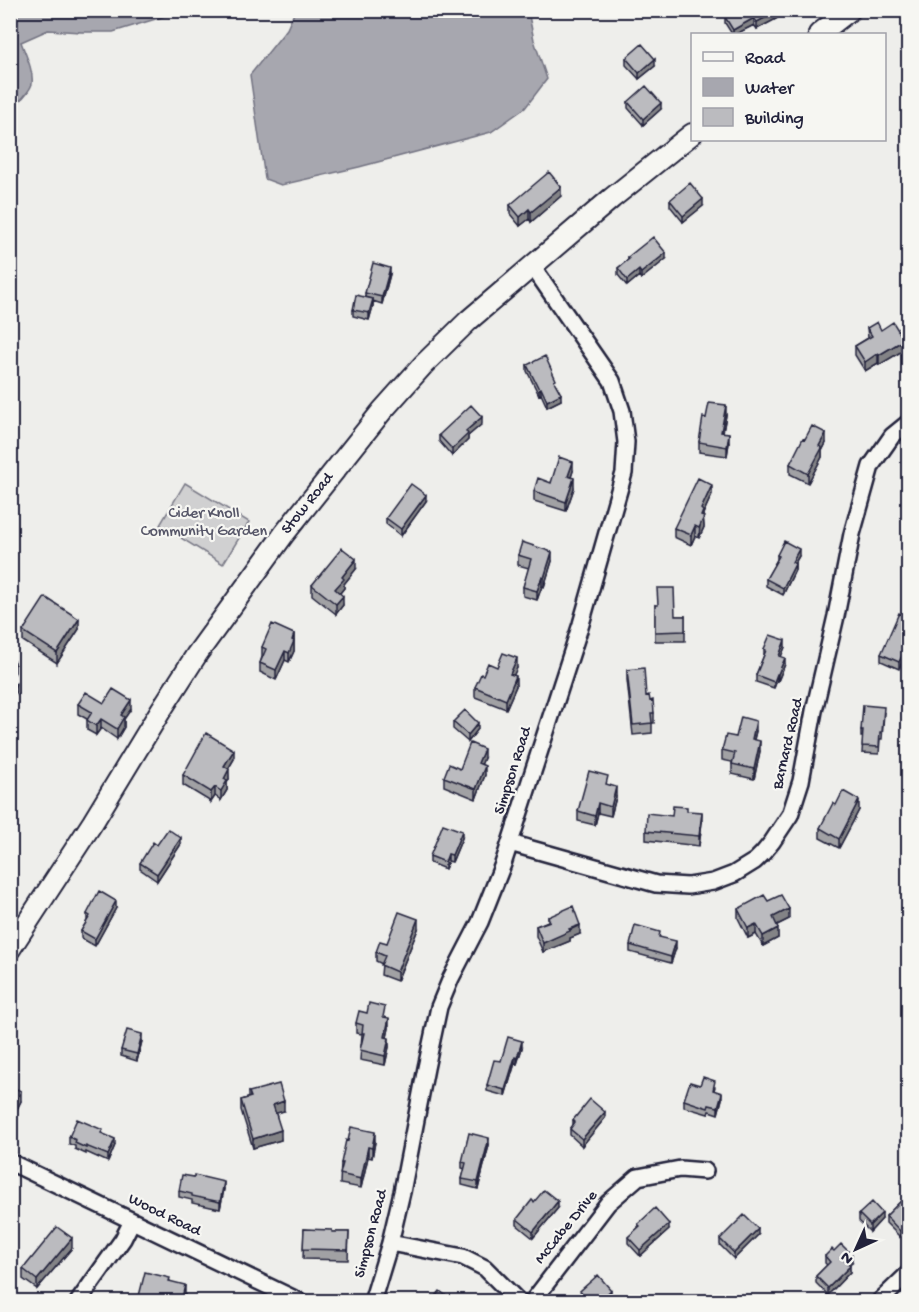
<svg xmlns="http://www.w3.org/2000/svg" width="919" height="1312" font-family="'Gochi Hand',sans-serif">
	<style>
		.green { fill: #d0d0d1; stroke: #797986; stroke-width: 1.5 }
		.water { fill: #a7a7af; stroke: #727281; stroke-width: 1.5 }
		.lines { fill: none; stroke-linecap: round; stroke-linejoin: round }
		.minor-casing { stroke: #22223b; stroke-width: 20 }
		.tertiary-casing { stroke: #22223b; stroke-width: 24 }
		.minor { stroke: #f6f6f2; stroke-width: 15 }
		.tertiary { stroke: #f6f6f2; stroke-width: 20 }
		.wall { fill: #a1a1a4; stroke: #22223b; stroke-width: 1.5 }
		.shaded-wall { fill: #838386; stroke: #22223b; stroke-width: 1.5 }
		.building { fill: #bbbbbf; stroke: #22223b; stroke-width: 1.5 }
		.labels { text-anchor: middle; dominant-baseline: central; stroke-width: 4.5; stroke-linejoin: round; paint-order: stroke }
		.street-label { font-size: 16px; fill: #22223b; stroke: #f6f6f2 }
		.park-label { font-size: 16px; fill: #565668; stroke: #f6f6f2 }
	</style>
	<rect width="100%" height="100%" fill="#eeeeeb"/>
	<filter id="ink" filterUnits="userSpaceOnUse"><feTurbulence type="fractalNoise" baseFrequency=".0167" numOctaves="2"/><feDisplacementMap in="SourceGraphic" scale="12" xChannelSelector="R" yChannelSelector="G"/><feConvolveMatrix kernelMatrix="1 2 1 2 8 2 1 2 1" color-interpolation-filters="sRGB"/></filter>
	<g filter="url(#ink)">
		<path class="green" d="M185,483L249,522L223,564L160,525Z"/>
		<path class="water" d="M11,10H180V11L159,18L113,32H81L48,30L21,42C25,53 34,71 32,84C29,94 17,103 11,110Z
			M528,11L534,40L547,79L525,108L491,132L359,167L281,185L265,179L250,75L287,29L295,11Z"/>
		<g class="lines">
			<g class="minor-casing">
				<path id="minor" d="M510,843L656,884L688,886L713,882L734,874L755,861L763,853L772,842L790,815L801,781L814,711L836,616L852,534L871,466L892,436L908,423
					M10,1162L301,1302
					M390,1243L463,1257L485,1268L519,1302
					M78,1302L123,1239L132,1221
					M372,1302L390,1243L402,1192L426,1068L439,1007L451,978L480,922L503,864L581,624L624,473L626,442L622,411L612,381L533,267
					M532,1302L608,1203L638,1177L680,1169L705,1171
					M879,1302L908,1274"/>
			</g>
			<g class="tertiary-casing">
				<g id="tertiary">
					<path d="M819,34L850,10"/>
					<path id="s1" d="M10,949L93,822L161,710L197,654L284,534L382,411L424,364L469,320L612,198L692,134"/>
				</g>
			</g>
			<use href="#minor" class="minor"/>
			<use href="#tertiary" class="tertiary"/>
		</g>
		<path class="wall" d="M725,17L776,19L757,29L754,25L736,34H732L725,23Z
			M626,58L655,66L639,79L626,65Z
			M628,102L661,109L643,125L628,108Z
			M561,196L531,222L529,219L520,226L510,214V205Z
			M670,200L703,206L683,222L670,206Z
			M628,257L666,259L641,279L639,276L627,286L618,275V268L628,260Z
			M390,274L382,304L373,301V306L369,320L353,316V310L365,297V293Z
			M867,328L881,330L904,350L879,365L878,363L865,371L855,355V346L868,338Z
			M527,365L556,385L561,400L547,407L541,394L539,395L527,371Z
			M726,415L723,432L729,443L727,456L699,452V442L706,418Z
			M482,424L468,436V440L452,456L439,441V435Z
			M805,439L826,443L822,451V457L808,483L790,474V464Z
			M573,471L571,477L574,488L566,511L534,501V491Z
			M712,494L703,514L704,527L699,538L695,536L691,545L674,537V528Z
			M426,501L401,536L386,524V518Z
			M518,555L552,561L544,587L542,586L537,600L523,596V587L529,568L518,565Z
			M777,555L799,556L795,563V570L783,595L766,586V579L777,560Z
			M356,569L344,584V588L340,593L343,605L336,614L312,595V585Z
			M655,605L675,616H685V641H655Z
			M909,617V648L899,669L881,661V654Z
			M79,629L57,663L23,641V631Z
			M294,634V651L289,662L285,660L276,680L260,672V663L262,657V647Z
			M785,647L781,656L785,664L778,681L777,680L774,688L756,682V675L764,655V649Z
			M497,667L517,668L513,675L516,686L506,709L475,697V687L483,675Z
			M627,670L650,701L654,713V723H652V733L633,735L627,680Z
			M104,703L131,709L124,719V727L117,739L101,728L96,735L87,730V719L78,714V704Z
			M884,713L882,739H880L879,754L862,753L863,737H861V730Z
			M453,722L478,729L468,742L453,729Z
			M756,731L754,739L760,751L754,779L732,774V762L722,760V750L736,737Z
			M484,758L481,764L485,775L476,799L444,786V777Z
			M234,759L228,769L229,779L227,783V790L221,800L215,796L211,802L183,785V775Z
			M616,797L611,816L598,813L595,825L578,821V811Z
			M836,805L859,810L839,848L820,838V828Z
			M687,811L702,822L699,846L646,840V831L672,816Z
			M462,838L452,862L448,861L445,869L430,863V856Z
			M181,844L157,881L140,869V863L157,845Z
			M768,901L789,919L777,925L778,938L763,946L756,934L748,938L738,918V909Z
			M116,908L95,946L81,938V931L87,921V914Z
			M548,917L580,934L570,938V941L543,952L536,936V926L548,921Z
			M418,929L397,981L381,975L382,964L376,961V952L387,943Z
			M660,937L676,948L671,963L630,952V945Z
			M385,1017L389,1028L387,1037L389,1047L385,1065L360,1060L362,1034L356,1033V1023Z
			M142,1041L137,1061L121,1056V1050Z
			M522,1048L517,1064L515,1063L505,1096L487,1091V1085L501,1061Z
			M700,1085L715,1087L714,1090L722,1099L718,1114L709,1111L708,1114L684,1107V1100Z
			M10,1086L21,1101L13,1117L10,1115Z
			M249,1092L284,1111L276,1113L281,1140L253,1148L241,1110V1100L249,1098Z
			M605,1118L582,1146L570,1135V1129L573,1126V1120Z
			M103,1134L115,1145L108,1162L86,1152V1154L75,1149V1146L69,1144V1137Z
			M375,1142L372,1158L368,1157L361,1188L340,1184L341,1163Z
			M489,1145L478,1189L462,1185V1179L465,1169L462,1168V1162Z
			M224,1189L220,1209L192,1203V1200L179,1197V1191Z
			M908,1194L900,1237L886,1223V1216Z
			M558,1208L533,1238L517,1225V1219Z
			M859,1214L882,1219L870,1232L859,1221Z
			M638,1224L669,1230L640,1256L628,1243V1237L638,1228Z
			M304,1229L332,1232H349L348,1260L303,1259Z
			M758,1235L734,1259L720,1245V1239Z
			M72,1248L37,1289L23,1279V1269Z
			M825,1256L852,1262L849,1264L850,1272L828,1295L816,1283V1276L827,1265L825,1263Z
			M170,1281L185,1295L184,1302H138V1300Z"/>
		<path class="shaded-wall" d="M776,12V19L757,29V22Z
			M754,18V25L736,34H733V30Z
			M655,59V66L639,79V73Z
			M661,103V109L643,125V119Z
			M561,187V196L531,222V212Z
			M703,199V206L683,222V216Z
			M529,209V219L520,226V217Z
			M666,253V259L641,279V273Z
			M390,268V274L382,304V297Z
			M639,270V276L627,286V280Z
			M373,299V306L369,320V313Z
			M904,340V350L879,365V355Z
			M878,353V363L865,371V362Z
			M541,388V394L539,395V389Z
			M561,394V400L547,407V401Z
			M726,405V415L721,442V432Z
			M482,417V424L468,436V440L452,456V449L466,431Z
			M729,433V443L727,456V447Z
			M826,433V443L822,451V457L808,483V474L819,446Z
			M573,462V471L568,486V476Z
			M574,478V488L566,511V502Z
			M712,485V494L703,514L704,527L699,538L701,509Z
			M426,495V501L401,536V529Z
			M695,526V536L691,545V535Z
			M799,549V556L792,568V562Z
			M552,552V561L544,587V578Z
			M356,559V569L344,584V588L335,599V589L342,577Z
			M795,564V570L783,595V588Z
			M542,577V586L537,600V591Z
			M343,596V605L336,614V604Z
			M79,619V629L57,663V653Z
			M294,634V651L289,662V653L292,640Z
			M785,640V647L779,662V656Z
			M909,641V648L899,669V662Z
			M285,651V660L276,680V670Z
			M517,658V668L510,683V674Z
			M785,658V664L778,681V674Z
			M15,662V672L10,681V672Z
			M777,674V680L774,688V682Z
			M516,676V686L506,709V700Z
			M16,684V693L10,703V693Z
			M131,700V709L124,719V727L117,739V729L121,715Z
			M101,719V728L96,735V726Z
			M756,721V731L752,748V739Z
			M478,723V729L468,742V735Z
			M760,741V751L754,779V769Z
			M484,749V758L478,773V763Z
			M234,750V759L224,776V766Z
			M485,766V775L476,799V789Z
			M229,769V779L227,783V790L221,800V791L224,779Z
			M215,787V796L211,802V792Z
			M616,787V797L611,816V807Z
			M859,800V810L839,848V839Z
			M598,803V813L595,825V816Z
			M702,812V822L699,846V836Z
			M462,831V838L452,862V855Z
			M181,838V844L157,881V874Z
			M448,854V861L445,869V862Z
			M116,901V908L95,946V939Z
			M789,909V919L773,927V917Z
			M418,919V929L397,981V972Z
			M756,924V934L748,938V928Z
			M580,925V934L570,938V941L543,952V943Z
			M778,928V938L763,946V936Z
			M676,941V948L671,963V957Z
			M389,1018V1028L385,1047V1037Z
			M142,1034V1041L137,1061V1054Z
			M389,1038V1047L385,1065V1056Z
			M522,1041V1048L517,1064V1058Z
			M515,1057V1063L505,1096V1090Z
			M21,1091V1101L13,1117V1107Z
			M722,1093V1099L718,1114V1107Z
			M284,1101V1111L273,1114V1105Z
			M605,1112V1118L582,1146V1139Z
			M281,1130V1140L253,1148V1139Z
			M375,1132V1142L372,1158V1148Z
			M489,1138V1145L478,1189V1182Z
			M115,1139V1145L108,1162V1155Z
			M368,1147V1157L361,1188V1179Z
			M224,1182V1189L220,1209V1202Z
			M558,1201V1208L533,1238V1232Z
			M882,1213V1219L870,1232V1225Z
			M909,1223V1229L900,1237V1231Z
			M669,1224V1230L640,1256V1250Z
			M758,1229V1235L734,1259V1253Z
			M72,1238V1248L37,1289V1280Z
			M852,1255V1262L845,1268V1261Z
			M850,1266V1272L828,1295V1288Z
			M185,1285V1295L184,1302H181Z
			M611,1290V1297L606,1302H598Z"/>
		<path class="building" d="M737,10H775L776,12L757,22L754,18L733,30L725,17Z
			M642,44L655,59L639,73L626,58Z
			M646,86L661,103L643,119L628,102Z
			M549,172L561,187L531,212L529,209L520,217L510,205Z
			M690,183L703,199L683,216L670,200Z
			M653,237L666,253L641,273L639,270L627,280L618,268L629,259L628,257Z
			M373,263L390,268L382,297L365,293Z
			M356,295L373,299L369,313L353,310Z
			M877,322L881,330L893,322L904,340L879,355L878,353L865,362L855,346L872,336L867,328Z
			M545,356L556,380L554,381L561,394L547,401L541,388L539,389L527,365Z
			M709,403L726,405L721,432L729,433L727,447L699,442L703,417L706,418Z
			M471,405L482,417L466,431L468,434L452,449L439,435Z
			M812,426L826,433L819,446L822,448L808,474L790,464L803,438L805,439Z
			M559,457L573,462L568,476L574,478L566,502L534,491L538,478L551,483Z
			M698,478L712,485L701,509L703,511L701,516L704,517L699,528L695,526L691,535L674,528Z
			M411,484L426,495L401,529L386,518Z
			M784,541L799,549L792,562L795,564L783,588L766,579L779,556L777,555Z
			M522,542L552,552L544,578L542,577L537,591L523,587L531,559L518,555Z
			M342,548L356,559L342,577L344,579L335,589L343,596L336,604L312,585Z
			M657,588H674L675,616H685V631L655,632V605H658Z
			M45,597L79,619L57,653L23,631Z
			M899,613L909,617V641L899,662L881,654Z
			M272,624L294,634L292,640L294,641L289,653L285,651L276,670L260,663L266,649L262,647Z
			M770,635L785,640L779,656L785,658L778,674H777L774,682L756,675L766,650L764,649Z
			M503,653L517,658L510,674L516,676L506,700L475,687L481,674L483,675L488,663L497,667Z
			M10,660L15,662L10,672Z
			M644,668L646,696L649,695L650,701L653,700L654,713H651L652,723L633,725L627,670Z
			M10,681L16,684L10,693Z
			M113,689L131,700L121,715L124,717L117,729L101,719L96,726L87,720L92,712L78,704L86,692L104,703Z
			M863,705L884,707L882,732H880L879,747L862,746L863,730H861Z
			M465,710L478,723L468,735L453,722Z
			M741,717L756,721L752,739L760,741L754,769L732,764L735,753L722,750L726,735L736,737Z
			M206,733L234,750L224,766L229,769L224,779L227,781L221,791L215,787L211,792L183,775Z
			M470,743L484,749L478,763L485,766L476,789L444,777L449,764L460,769Z
			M589,771L608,776L606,784L616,787L611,807L598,803L595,816L578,811Z
			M843,791L859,800L839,839L820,828L833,803L836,805Z
			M673,806L687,807V811L702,812L699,836L646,831L647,813L672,816Z
			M443,824L462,831L452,855L448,854L445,862L430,856Z
			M168,829L181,838L157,874L140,863L153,842L157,845Z
			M99,891L116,901L95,939L81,931L90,916L87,914Z
			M764,895L768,901L781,895L789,909L773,917L778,928L763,936L756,924L748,928L738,909Z
			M573,906L580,925L569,929L570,931L543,943L536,926L550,921L548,917Z
			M399,912L418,919L397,972L381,965L385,956L376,952L380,941L387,943Z
			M635,925L660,932L659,937L676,941L671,957L630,945Z
			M369,1003L385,1007L383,1017L389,1018L385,1037L389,1038L385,1056L360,1050L364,1033H362L363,1025L356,1023L359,1011L367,1013Z
			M127,1030L142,1034L137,1054L121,1050Z
			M508,1037L522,1041L517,1058L515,1057L505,1090L487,1085L494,1060L501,1061Z
			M703,1077L715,1081L713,1090L722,1093L718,1107L709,1105L708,1108L684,1100L690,1082L700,1085Z
			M279,1084L284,1101L273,1105L281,1130L253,1139L241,1100L251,1097L249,1092Z
			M10,1086L21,1091L13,1107L10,1106Z
			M590,1099L605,1112L582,1139L570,1129L575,1122L573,1120Z
			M77,1119L103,1130L101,1133L115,1139L108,1155L86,1146V1148L75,1143L76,1140L69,1137Z
			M351,1127L375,1132L372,1148L368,1147L361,1179L340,1174L343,1163H341L346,1140L348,1141Z
			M469,1133L489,1138L478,1182L462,1179L466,1163L462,1162Z
			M182,1175L194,1177V1175L224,1182L220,1202L192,1196V1194L179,1191Z
			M544,1190L558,1201L533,1232L517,1219L532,1200L534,1202Z
			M908,1194L909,1223L900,1231L886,1216Z
			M872,1202L882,1213L870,1225L859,1214Z
			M655,1208L669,1224L640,1250L628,1237L640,1226L638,1224Z
			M744,1215L758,1229L734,1253L720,1239Z
			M57,1227L72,1238L37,1280L23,1269Z
			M304,1229L332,1230V1232H349L348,1250L303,1249Z
			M841,1244L852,1255L845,1261L850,1266L828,1288L816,1276L830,1262L825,1256L832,1249L834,1251Z
			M145,1272L170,1278L169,1281L185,1285L181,1302H172L152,1296L151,1302H144L138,1300Z
			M598,1275L611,1290L598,1302H573L582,1294L580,1291Z
			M440,1291L453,1301L455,1299L459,1302H431Z"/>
	</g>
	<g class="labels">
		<g class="street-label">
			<text stroke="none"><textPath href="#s1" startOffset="536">Stow Road</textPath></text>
			<text transform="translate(789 744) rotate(-77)">Barnard Road</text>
			<text transform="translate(514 771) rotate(-72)">Simpson Road</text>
			<text transform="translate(164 1216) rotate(26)">Wood Road</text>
			<text transform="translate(567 1228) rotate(-51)">McCabe Drive</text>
			<text transform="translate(372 1234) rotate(-75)">Simpson Road</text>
		</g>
		<g class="park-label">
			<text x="204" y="514">Cider Knoll<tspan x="204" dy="18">Community Garden</tspan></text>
		</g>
	</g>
	<rect width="919" height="1312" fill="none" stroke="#f6f6f2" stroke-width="36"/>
	<rect x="18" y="18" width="883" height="1276" fill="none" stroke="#22223b" stroke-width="2" filter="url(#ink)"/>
	<rect x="691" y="33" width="195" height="108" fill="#f6f6f2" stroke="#a1a1a9" stroke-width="1.5"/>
	<rect x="703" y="52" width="30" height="9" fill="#f6f6f2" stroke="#a1a1a9" stroke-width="1.5"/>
	<text x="745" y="63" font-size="18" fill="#22223b">Road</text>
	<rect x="703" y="78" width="30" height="18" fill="#a7a7af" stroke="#a1a1a9" stroke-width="1.5"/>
	<text x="745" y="93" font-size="18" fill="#22223b">Water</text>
	<rect x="703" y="108" width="30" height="18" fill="#bbbbbf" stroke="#a1a1a9" stroke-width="1.5"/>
	<text x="745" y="123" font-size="18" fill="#22223b">Building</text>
	<g transform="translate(856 1249) rotate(225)" stroke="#f6f6f2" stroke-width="4.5" paint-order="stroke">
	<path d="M0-4.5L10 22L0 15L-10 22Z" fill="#22223b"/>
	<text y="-9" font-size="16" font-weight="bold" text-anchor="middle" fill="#22223b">N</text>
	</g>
</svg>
